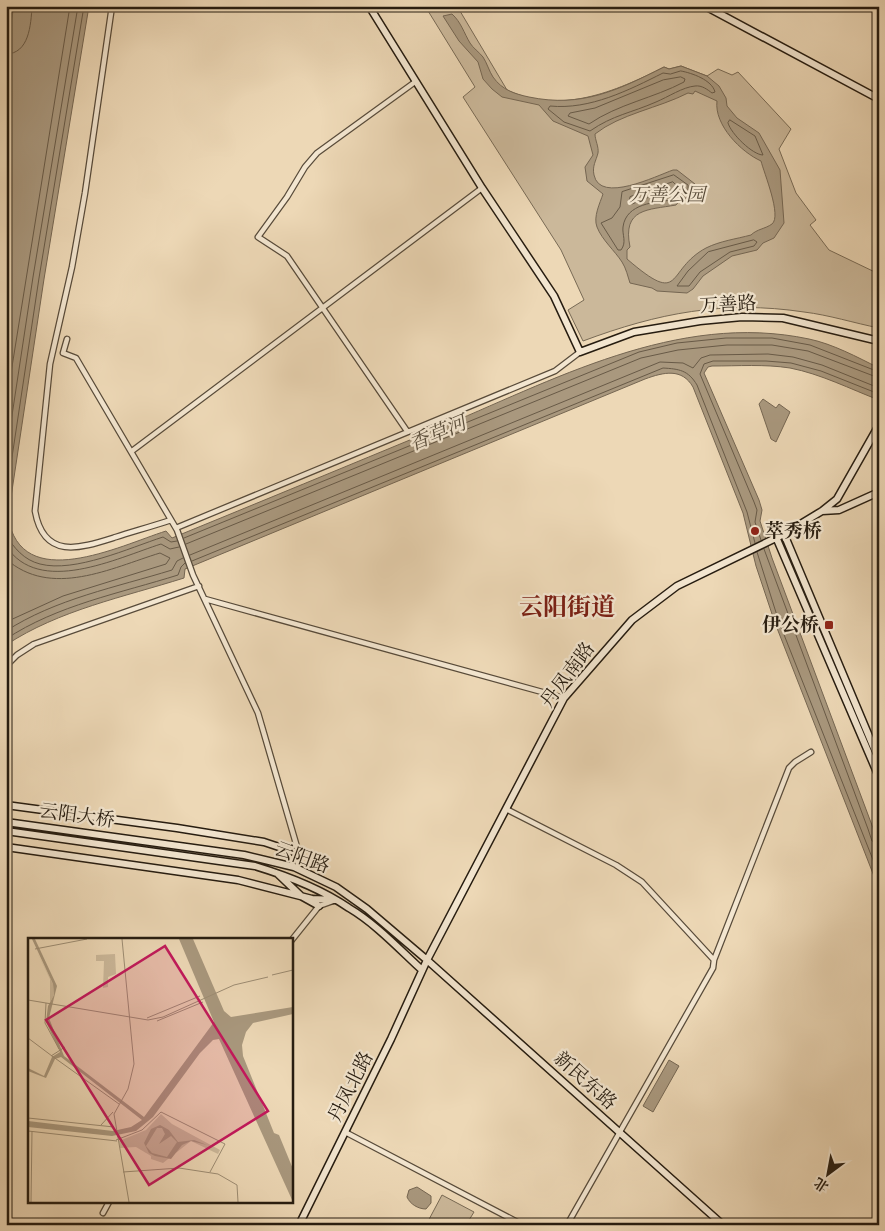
<svg xmlns="http://www.w3.org/2000/svg" width="885" height="1231" font-family="'IM FELL DW Pica','Noto Serif SC',serif">
	<style>
		.green { fill: #cbb89a; stroke: #786a55 }
		.water { fill: #a9987e; stroke: #756652; fill-rule: evenodd }
		.lines { fill: none; stroke-linecap: round; stroke-linejoin: round }
		.shore { stroke: #685a47; stroke-width: 1 }
		.street-casing { stroke: #584b3a; stroke-width: 7 }
		.secondary-casing { stroke: #261c10; stroke-width: 9 }
		.street { stroke: #f3e6d0; stroke-width: 4.5 }
		.secondary { stroke: #f3e6d0; stroke-width: 6 }
		.poi-dot { fill: #8f2418; stroke: #f3e6d0; stroke-width: 2 }
		.labels { text-anchor: middle; dominant-baseline: central; stroke-width: 4.5; stroke-linejoin: round; paint-order: stroke }
		.park-label { font-size: 19px; font-style: italic; fill: #584b39; stroke: #f3e6d0 }
		.street-label { font-size: 19px; fill: #261c10; stroke: #f3e6d0 }
		.poi-label { font-size: 19px; font-weight: bold; fill: #261c10; stroke: #f3e6d0; text-anchor: start }
		.water-label { font-size: 20px; font-style: italic; fill: #5a4e3c; stroke: #f3e6d0 }
		.district-label { font-size: 24px; font-weight: bold; fill: #7a1f14; stroke: #f3e6d0 }
		.inset-road { fill: none; stroke: #9d8d74; stroke-width: 1 }
		.view { fill: #c2185b; fill-opacity: 0.15; stroke: #c2185b; stroke-width: 2.5 }
		.inset-edge { fill: none; stroke: #261c10; stroke-width: 2.5 }
	</style>
	<rect width="100%" height="100%" fill="#edd8b6"/>
	<filter id="stains"><feTurbulence type="fractalNoise" baseFrequency=".004" numOctaves="4"/><feColorMatrix values="0 0 0 0 .2 0 0 0 0 .09 0 0 0 0 .02 0 0 0 .5 -.17"/></filter>
	<radialGradient id="worn" r=".72"><stop offset=".6" stop-color="#630" stop-opacity="0"/><stop offset="1" stop-color="#630" stop-opacity=".3"/></radialGradient>
	<path class="green" d="M425,6H457L507,90C560,115 615,92 664,67L669,69L681,66L707,76L718,69L732,75L738,72L791,129L779,149L796,193L816,220L810,225L829,250L879,274V328C854,323 829,315 804,312C724,300 658,313 583,341L568,310L584,300L561,250L463,97L475,87Z
		M442,1195L474,1212L466,1225H426Z"/>
	<path class="water" d="M14,6H89L44,279L8,517C21,595 119,546 166,531L172,538C260,502 347,466 434,430C552,381 677,311 809,339C833,344 857,357 879,368V400C850,389 821,374 790,368C765,364 738,366 712,366L708,367L704,373L759,500L762,510L760,521L772,558L879,844V889L775,623L756,566L743,513L693,387C682,368 664,372 645,379L185,569L184,578C124,597 59,610 6,645V49Z
		M452,14C461,22 464,33 470,43C473,48 479,52 483,57C487,63 489,71 493,77C502,90 515,94 529,97C582,108 618,90 664,67L669,69L681,66L707,76L719,86L726,98L727,106L737,118L759,133L780,170L784,223L774,238L763,243L757,250L732,256L703,276L693,289L687,293L657,291L652,288L630,283C628,277 626,268 622,262C615,251 602,240 597,227C593,217 600,203 603,194L587,181L585,167L593,155L588,136L553,121L539,105L502,97L492,89L483,79L478,62L459,41L443,16ZM695,91L717,101C714,125 741,152 761,161C764,173 782,216 772,224C765,229 757,229 751,235C736,239 720,241 706,248C665,270 684,308 627,259V250L630,247C622,208 648,210 676,205L681,199L692,197L695,184L677,170H673C656,176 600,204 594,175C592,166 596,161 598,153C599,147 595,140 595,134C620,114 659,108 688,93L693,94Z
		M763,399L776,408L779,404L790,412L776,442L771,439L759,404Z
		M669,1060L679,1066L653,1112L643,1106Z
		M417,1187L431,1196V1203L426,1209C418,1209 410,1204 407,1197L409,1190Z"/>
	<g class="lines">
		<path class="shore" d="M6,54C29,54 31,25 32,6
			M681,71C692,73 712,80 715,92L712,93C708,90 702,85 695,86C683,87 668,97 656,102C631,113 613,115 590,131L564,122L548,109L550,106C590,110 629,90 663,73L670,74Z
			M681,77L685,79L684,82C654,98 618,104 589,124L568,116L570,113L595,108L663,80Z
			M730,120L755,136L763,155C753,155 731,134 728,123Z
			M674,175L688,185V190L678,195L673,200C656,202 626,203 623,227C622,235 627,242 621,250H618L601,223L612,218L620,207L622,192Z
			M673,182L678,187L670,194L652,196L632,204L629,202L630,197Z
			M754,240L757,242L754,246L730,252L700,272L689,286H677L688,271L708,252Z
			M6,404L70,6
			M6,455L33,277L78,6
			M6,497L39,278L84,6
			M6,535C14,548 24,560 40,564C75,573 129,548 163,537L171,542L177,541
			M184,538L639,352L677,343L726,338H772L810,345L879,372
			M761,540L755,522L757,510L754,502L700,374L704,364L713,361H766L791,363L821,371L879,394
			M186,544L641,358L678,350L727,345H772L808,351L879,378
			M6,546C39,597 117,558 161,544L170,549L179,547
			M764,549L868,829L872,841L879,844
			M757,552L779,622L879,875
			M190,555L660,362L683,363L693,368L701,358L710,355L768,354L793,357L822,365L879,388
			M6,559C51,599 111,568 160,553L170,558L166,564L63,596L6,622
			M192,561L663,368C679,369 688,370 697,385L747,512L755,543
			M6,631C55,599 117,587 172,570L177,561L183,558
			M6,639C57,605 121,593 178,575L181,567L185,563"/>
		<g class="street-casing">
			<path id="street" d="M112,6L85,193L72,267L50,364L35,511C44,561 81,548 116,537C135,531 153,526 171,520
				M67,339L63,353L76,358L177,530L193,575L258,713L297,847L298,869
				M407,431L287,256L258,237L287,197L305,167L317,153L415,82
				M132,451L482,188
				M176,528L555,371L580,352
				M205,599L564,698
				M6,666L17,655L34,644L199,586
				M506,809L616,865L642,882L714,960L713,968L567,1225
				M291,941L319,906L333,901
				M714,960L789,768L795,762L811,752
				M345,1132L523,1225
				M103,1213L109,1202"/>
		</g>
		<g class="secondary-casing">
			<path id="secondary" d="M369,6L482,188L554,296L580,352L634,332L700,321L742,317L783,318L879,341
				M705,6L879,99
				M822,511L839,510L879,492
				M784,534L879,760
				M776,537L879,777
				M6,805L177,828L264,842L297,853
				M6,822L244,855L294,867L336,887L367,909L427,960L723,1225
				M6,831L255,866C288,876 320,888 349,908C376,924 399,949 422,970
				M6,847L238,880L312,899L335,900
				M278,874L301,896L319,906
				M299,1225L391,1039L427,960L564,698L632,620L677,586L784,534L822,511L837,499L879,425"/>
		</g>
		<use href="#street" class="street"/>
		<use href="#secondary" class="secondary"/>
	</g>
	<g class="poi-dot">
		<circle cx="755" cy="531" r="5"/>
		<rect x="824" y="620" width="10" height="10" rx="2.5"/>
	</g>
	<g class="labels">
		<g class="park-label">
			<text x="667" y="195">万善公园</text>
		</g>
		<g class="street-label">
			<text transform="translate(728 305) rotate(-3)">万善路</text>
			<text transform="translate(568 675) rotate(-53)">丹凤南路</text>
			<text transform="translate(77 816) rotate(8)">云阳大桥</text>
			<text transform="translate(302 858) rotate(20)">云阳路</text>
			<text transform="translate(585 1081) rotate(42)">新民东路</text>
			<text transform="translate(351 1087) rotate(-63)">丹凤北路</text>
		</g>
		<g class="poi-label">
			<text x="765" y="531">萃秀桥</text>
			<text x="819" y="625" text-anchor="end">伊公桥</text>
		</g>
		<g class="water-label">
			<text transform="translate(438 434) rotate(-23)">香草河</text>
		</g>
		<g class="district-label">
			<text x="567" y="608">云阳街道</text>
		</g>
	</g>
	<g transform="translate(28 938)">
		<rect width="265" height="265" fill="#edd8b6"/>
		<path d="M8,12L25,46L26,57L22,64V41ZM87,16L88,36L80,39V49L75,50L76,23H68V17ZM133,176L144,186L192,212L190,216L163,203L135,225L123,221V218L108,209L92,210L91,203L118,192Z" fill="#cbb89a"/>
		<path d="M4,1H7L29,48L21,80L36,118L116,179L186,84L151,1H165L196,73L203,79L265,69V76L225,85L218,94L214,107L215,118L246,195L251,197L265,231V264L191,101L185,102L172,115L125,179L108,193L84,198L0,189V183L85,193L103,189L114,182L33,119L27,121L18,140L0,133V130L16,138L24,119L32,114L18,84L20,68L26,57L25,46ZM132,187L141,192L150,204L166,202L179,207L163,203L154,207L143,221L127,218L121,215L116,205L123,191ZM129,190H134L137,196L131,206L143,198L149,204L139,219L124,215L118,208Z" fill="#a9987e" fill-rule="evenodd"/>
		<path class="inset-road" d="M94,1L106,126L100,151L86,176L101,264M7,11L59,1M244,37L265,32M0,62L120,82L135,79L206,47L240,39M18,65L17,85L31,111M119,80L172,58M129,83L175,64M0,100L24,118M23,118L37,109M24,118L91,166M133,174L197,206L182,234M0,180L86,189M73,187L85,174M0,193L89,203M88,202L114,192L133,174M95,234L151,230L190,236L209,247L210,264M3,264L4,193"/>
		<path class="view" d="M137,8L240,173L121,247L18,82Z"/>
		<rect width="265" height="265" class="inset-edge"/>
	</g>
	<rect width="885" height="1231" fill="none" stroke="#edd8b6" stroke-width="25"/>
	<rect x="8" y="8" width="870" height="1216" fill="none" stroke="#261c10" stroke-width="2.5"/>
	<rect x="12" y="12" width="860" height="1206" fill="none" stroke="#261c10"/>
	<g transform="translate(828 1174) rotate(212)" stroke="#f3e6d0" stroke-width="4" paint-order="stroke">
	<path d="M0-4L9 19L0 12L-9 19Z" fill="#261c10"/>
	<text y="-8" font-size="14" font-weight="bold" text-anchor="middle" fill="#261c10">北</text>
	</g>
	<rect width="100%" height="100%" filter="url(#stains)"/>
	<rect width="100%" height="100%" fill="url(#worn)"/>
</svg>
